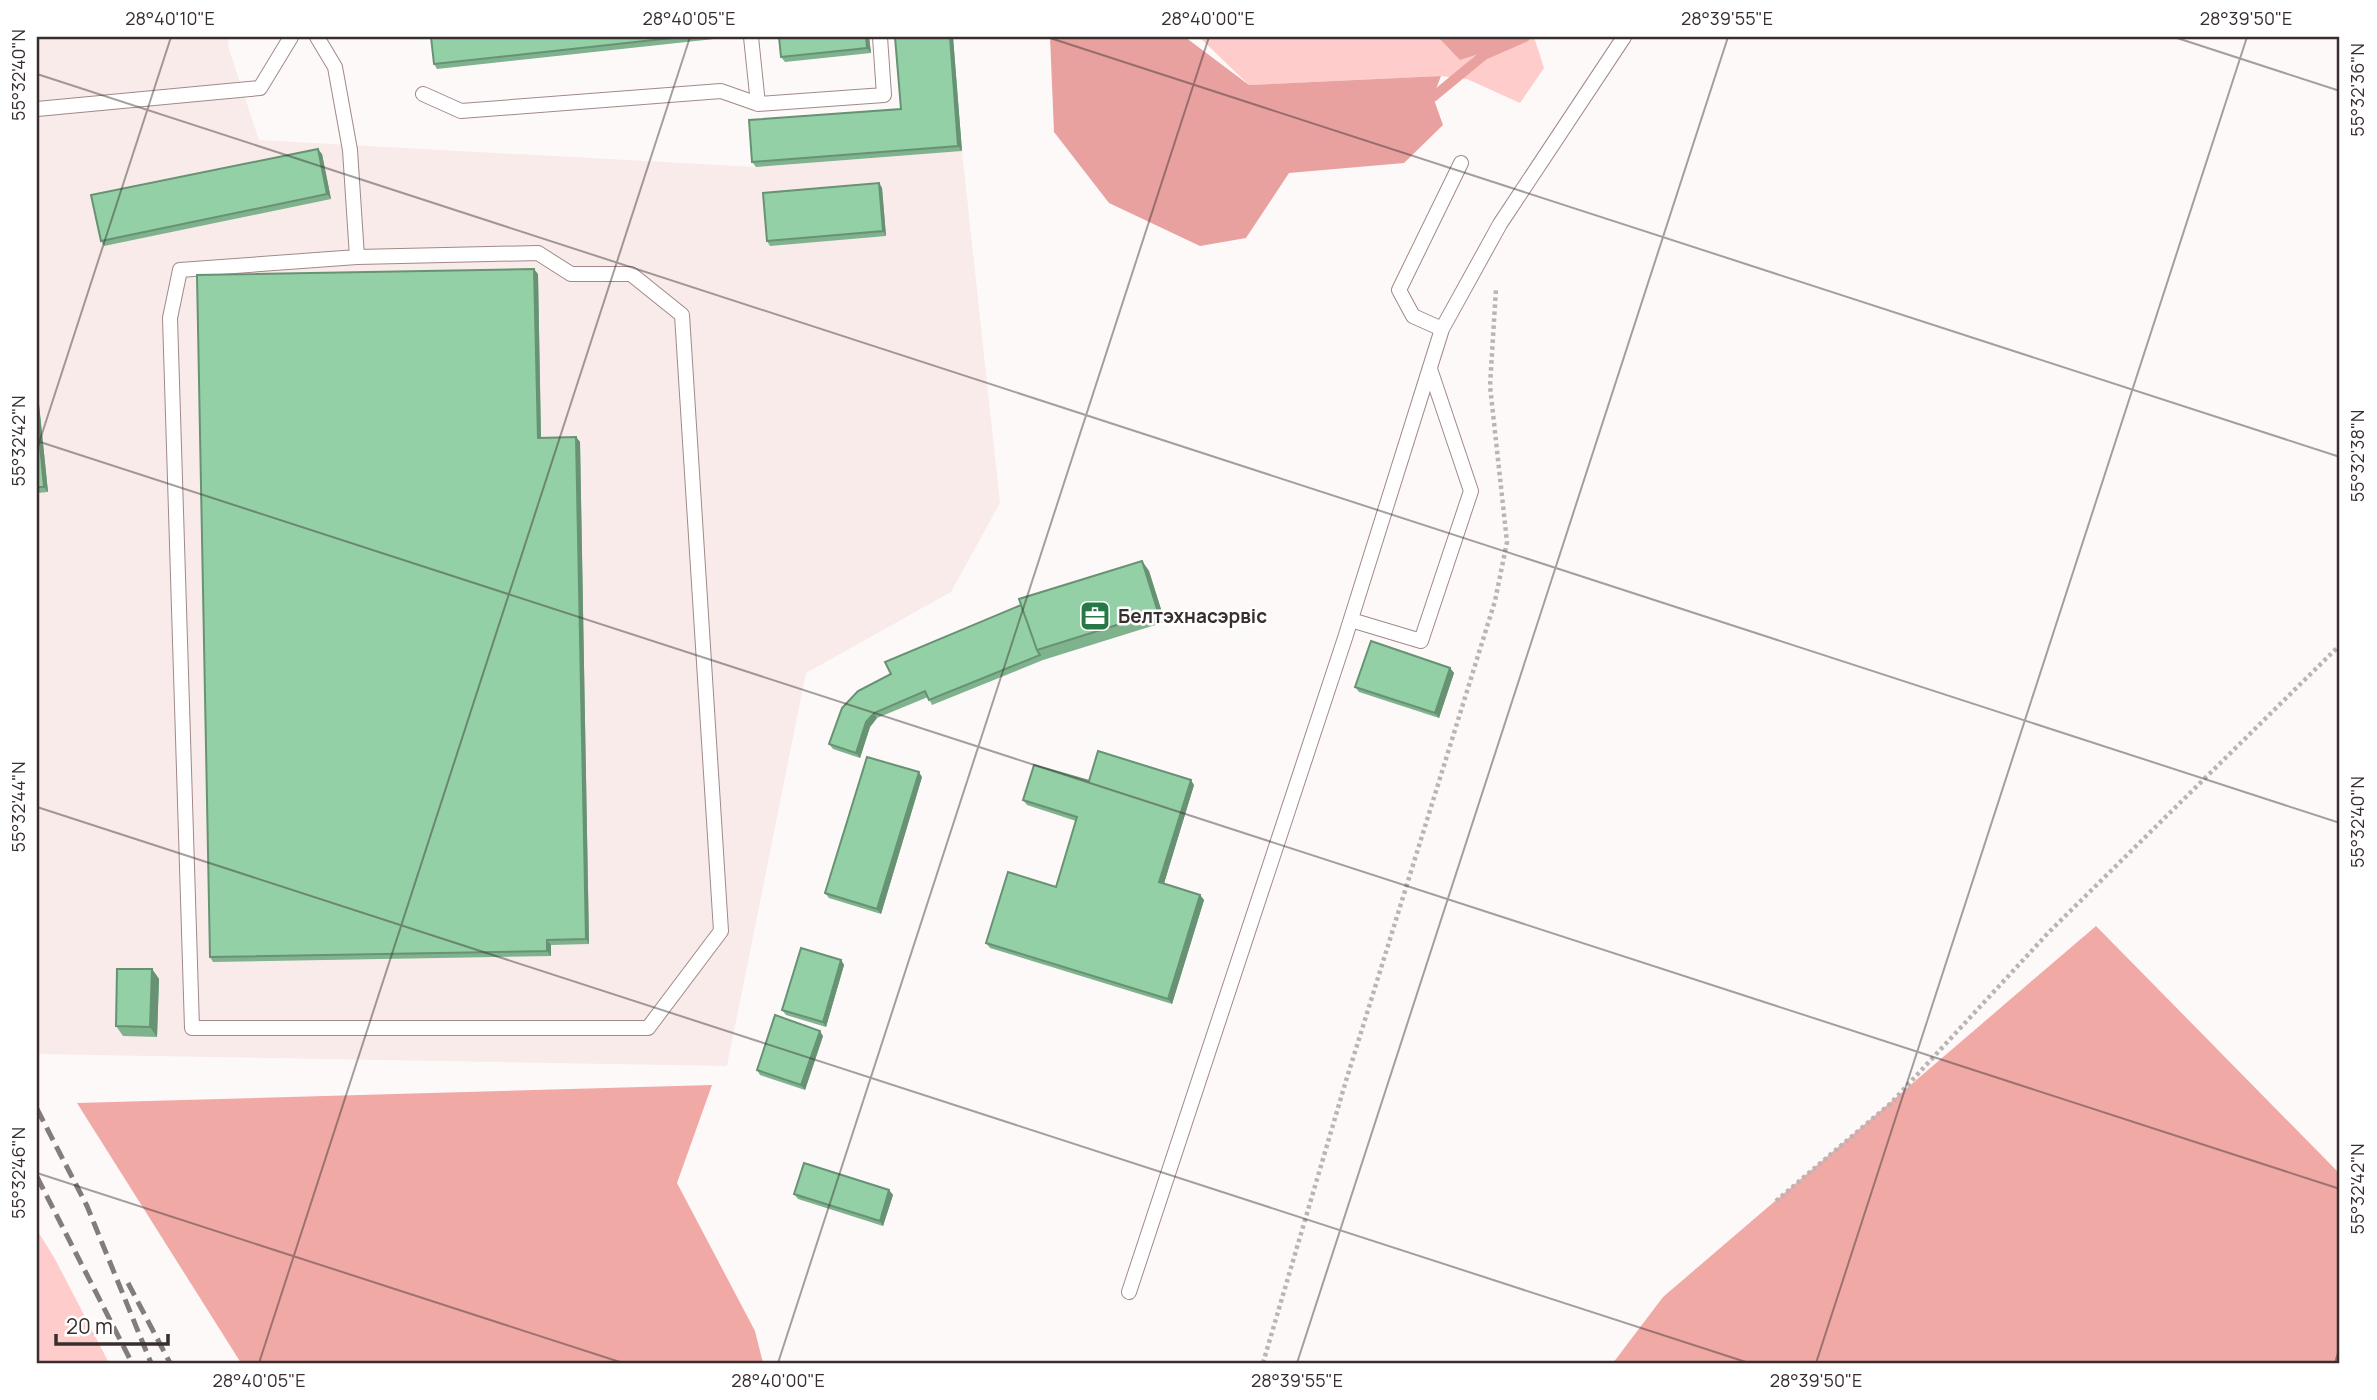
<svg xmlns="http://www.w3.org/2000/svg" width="2377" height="1400" font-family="Manrope,sans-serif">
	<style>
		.built { fill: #f9ebea }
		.green { fill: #feccca }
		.forest { fill: #f1a9a6 }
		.water { fill: #e9a19f }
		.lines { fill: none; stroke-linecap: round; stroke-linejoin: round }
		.stream { stroke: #e9a19f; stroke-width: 10 }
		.lane-casing { stroke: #a18988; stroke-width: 16 }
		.path { stroke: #bbb4b4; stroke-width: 4.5; stroke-dasharray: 3.5 3.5; stroke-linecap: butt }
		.lane { stroke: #fff; stroke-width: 14 }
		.rail { stroke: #847c7c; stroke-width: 5; stroke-dasharray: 14 7; stroke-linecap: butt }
		.wall { fill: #7fb38e }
		.shaded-wall { fill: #689274 }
		.building { fill: #94d0a5; stroke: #689274; stroke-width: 2 }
		.ticks { fill: none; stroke: #382e2e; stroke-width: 2; stroke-opacity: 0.45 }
		.labels { text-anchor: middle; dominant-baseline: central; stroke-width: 5; stroke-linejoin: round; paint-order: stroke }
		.poi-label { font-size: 19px; font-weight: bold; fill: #382e2e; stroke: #fff; text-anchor: start }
		.neatline { fill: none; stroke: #382e2e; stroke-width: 2.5 }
		.ticks-label { font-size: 18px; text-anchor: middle; fill: #382e2e }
	</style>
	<rect width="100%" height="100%" fill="#fef9f9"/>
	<path class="built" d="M37,37H229L228,46L259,140L756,167L962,151L1000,503L951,592L806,673L727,1066L37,1054Z"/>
	<path class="green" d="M1199,37H1534L1544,68L1520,103L1467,79L1441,76L1249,85Z
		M37,1230L55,1259L109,1363H37Z"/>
	<path class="forest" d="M2096,926L2340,1174V1363H1613L1663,1297Z
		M712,1085L677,1183L755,1331L763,1363H241L77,1103Z"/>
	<path class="water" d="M1050,37H1185L1249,85L1441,76L1433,97L1443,125L1404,163L1289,173L1246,238L1200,246L1109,203L1054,132Z
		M1438,37H1507L1513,43L1460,60Z"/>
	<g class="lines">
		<path class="stream" d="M1433,97L1484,55L1525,37"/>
		<g class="lane-casing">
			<path id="lane" d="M317,37L335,67L350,150L357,257
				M751,37L758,104
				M423,94L461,111L721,91L758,104L884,95L880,37
				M37,109L260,88L291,37
				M538,253L571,274H631L682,315L721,931L648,1028H192L170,318L180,270L357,257Z
				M1442,329L1413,316L1399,290L1461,163
				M1351,620L1421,641L1471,491L1430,369
				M1129,1292L1345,638L1442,329L1500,224L1624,37"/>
		</g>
		<path class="path" d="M1776,1201L1891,1103L2049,932L2340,645
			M1263,1363L1345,1084L1495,601L1507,542L1490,386L1496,288"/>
		<use href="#lane" class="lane"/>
		<path class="rail" d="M37,1109L87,1206L151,1363
			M37,1177L132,1363
			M128,1283L170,1363"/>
	</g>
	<path class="wall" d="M431,37H714V39L437,69L434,64Z
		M869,37L871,53L785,62L781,57Z
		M895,37H953L962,151L756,167L752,162L901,109Z
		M322,154L331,199L104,246L101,241Z
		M879,183L882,188L886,236L770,246L767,241Z
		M538,274L541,438L576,437L580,442L589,944L551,945V956L213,962L210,957Z
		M37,385L48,492L37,493Z
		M1142,561L1149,571L1165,622L1043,660L932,705L928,697L877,718L870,727L860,758L833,749L829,744L842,708Z
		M1450,668L1454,673L1439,718L1359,692L1355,687Z
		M922,777L881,914L829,898L825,893Z
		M1089,781L1194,785L1164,883L1200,895L1204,900L1172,1004L990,948L986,943L1056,887L1076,821L1027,805L1023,800Z
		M841,960L844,965L826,1027L786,1015L782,1010Z
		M152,969L159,979L157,1037L123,1036L116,1026Z
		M823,1036L805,1090L760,1075L757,1070Z
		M889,1190L893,1195L883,1226L798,1199L794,1194Z"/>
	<path class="shaded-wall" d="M866,37H869L871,53L867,48Z
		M950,37H953L962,151L958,146Z
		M318,149L322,154L331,199L327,194Z
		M879,183L882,188L886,236L883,231Z
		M534,269L538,274L541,443L538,438Z
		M37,385L48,492L44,487L37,414Z
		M576,437L580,442L589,944L586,939Z
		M1142,561L1149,571L1165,622L1158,612Z
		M1450,668L1454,673L1439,718L1435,713Z
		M874,713L877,718L870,727L860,758L856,753L866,722Z
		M919,772L922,777L881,914L877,909Z
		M1191,780L1194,785L1163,887L1159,882Z
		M1200,895L1204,900L1172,1004L1168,999Z
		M547,940L551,945V956L547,951Z
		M841,960L844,965L826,1027L823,1022Z
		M152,969L159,979L157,1037L150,1027Z
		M820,1031L823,1036L805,1090L801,1085Z
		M889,1190L893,1195L883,1226L880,1221Z"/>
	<path class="building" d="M431,37H681L434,64Z
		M779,37H866L867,48L781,57Z
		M895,37H950L958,146L752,162L749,120L901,109Z
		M318,149L327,194L101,241L91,195Z
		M879,183L883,231L767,241L763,193Z
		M534,269L538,438L576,437L586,939L547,940V951L210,957L197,275Z
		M37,414L44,487H37Z
		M1142,561L1158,612L1037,650L1019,599Z
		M1021,605L1037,650L1040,655L929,700L925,691L874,713L866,722L856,753L829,744L842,708L858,691L891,674L885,662Z
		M1371,641L1450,668L1435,713L1355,687Z
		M1098,751L1191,780L1159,882L1200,895L1168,999L986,943L1008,872L1056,887L1077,817L1023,800L1034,765L1089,781Z
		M867,757L919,772L877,909L825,893Z
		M801,948L841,960L823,1022L782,1010Z
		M117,969H152L150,1027L116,1026Z
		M775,1015L820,1031L801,1085L757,1070Z
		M804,1163L889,1190L880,1221L794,1194Z"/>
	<path class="ticks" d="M1047,37L2340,457M2174,37L2340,91M37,74L2340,823M37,441L2340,1189M37,449L171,37M37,807L1749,1363M37,1173L623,1363M259,1363L690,37M778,1363L1209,37M1297,1363L1728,37M1816,1363L2247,37M2335,1363L2340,1346"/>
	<defs>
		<g id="office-square" transform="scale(1.575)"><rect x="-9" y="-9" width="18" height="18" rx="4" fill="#287747" stroke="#fff"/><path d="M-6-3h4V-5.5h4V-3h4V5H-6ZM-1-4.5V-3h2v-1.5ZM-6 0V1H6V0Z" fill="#fff"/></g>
	</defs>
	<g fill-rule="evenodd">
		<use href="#office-square" x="1095" y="616"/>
	</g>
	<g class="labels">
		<g class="poi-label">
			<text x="1118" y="616">Белтэхнасэрвіс</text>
		</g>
	</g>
	<rect width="2377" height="1400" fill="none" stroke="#ffffff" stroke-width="77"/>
	<path d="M56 1334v10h112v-10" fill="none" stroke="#382e2e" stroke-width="3.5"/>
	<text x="66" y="1334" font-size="21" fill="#382e2e" stroke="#ffffff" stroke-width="5" paint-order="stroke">20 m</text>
	<rect x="38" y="38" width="2300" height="1324" class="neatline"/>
	<g class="ticks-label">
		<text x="170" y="25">28°40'10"E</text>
		<text x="689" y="25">28°40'05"E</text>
		<text x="1208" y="25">28°40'00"E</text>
		<text x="1727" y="25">28°39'55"E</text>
		<text x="2246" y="25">28°39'50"E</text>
		<text transform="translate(19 75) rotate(-90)" y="6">55°32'40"N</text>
		<text transform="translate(2358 90) rotate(-90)" y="6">55°32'36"N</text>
		<text transform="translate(19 441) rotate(-90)" y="6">55°32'42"N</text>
		<text transform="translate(2358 456) rotate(-90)" y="6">55°32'38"N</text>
		<text transform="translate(19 807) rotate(-90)" y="6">55°32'44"N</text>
		<text transform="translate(2358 822) rotate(-90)" y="6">55°32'40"N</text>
		<text transform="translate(19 1173) rotate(-90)" y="6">55°32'46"N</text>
		<text transform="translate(2358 1189) rotate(-90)" y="6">55°32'42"N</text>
		<text x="259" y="1387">28°40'05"E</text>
		<text x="778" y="1387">28°40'00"E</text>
		<text x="1297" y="1387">28°39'55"E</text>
		<text x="1816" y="1387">28°39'50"E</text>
	</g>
</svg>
